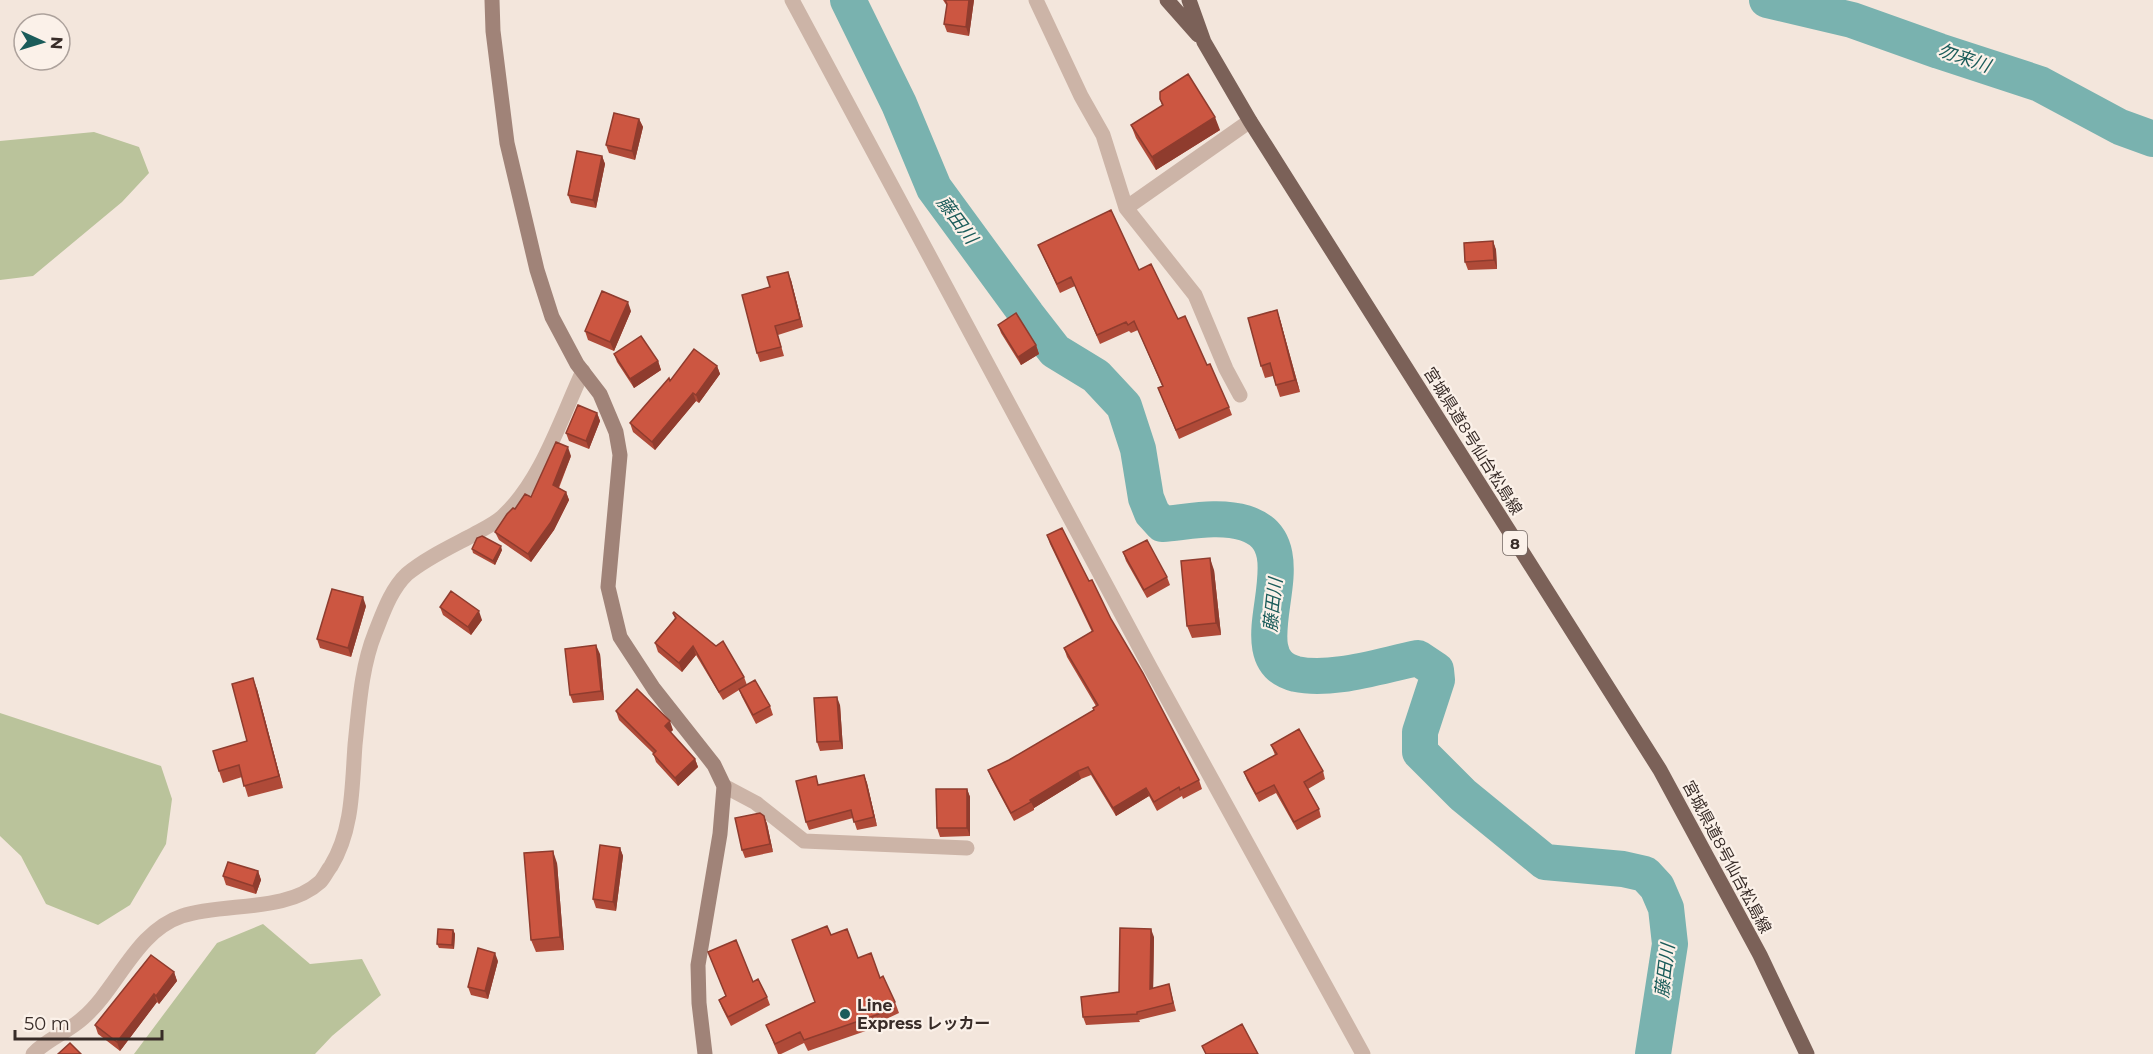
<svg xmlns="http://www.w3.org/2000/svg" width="2153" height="1054" font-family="Montserrat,'Noto Sans JP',sans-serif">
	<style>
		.green { fill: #bac39b }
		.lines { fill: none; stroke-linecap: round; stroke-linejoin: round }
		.river { stroke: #79b2af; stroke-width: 36 }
		.street { stroke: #ccb4a7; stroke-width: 15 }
		.secondary { stroke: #a08378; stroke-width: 15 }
		.primary { stroke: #7b6158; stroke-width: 15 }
		.wall { fill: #af4a38 }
		.shaded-wall { fill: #8f3c2e }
		.building { fill: #cc5641; stroke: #8f3c2e; stroke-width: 1.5 }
		.poi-dot { fill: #1b5c5a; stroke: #fbf1e9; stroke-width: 2 }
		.labels { text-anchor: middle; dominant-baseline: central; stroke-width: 4.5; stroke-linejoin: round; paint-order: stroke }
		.shield { fill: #fbf1e9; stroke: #726762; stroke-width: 1.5 }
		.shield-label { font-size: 15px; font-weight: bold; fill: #382c28 }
		.street-label { font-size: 16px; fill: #382c28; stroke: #fbf1e9 }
		.poi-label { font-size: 16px; font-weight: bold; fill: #382c28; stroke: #fbf1e9; text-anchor: start }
		.water-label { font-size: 18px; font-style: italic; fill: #1b5c5a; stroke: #fbf1e9 }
	</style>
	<rect width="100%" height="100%" fill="#f3e6dc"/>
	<path class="green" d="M94,132L139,147L149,173L122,202L33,276L0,280V141Z
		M0,713L161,766L172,799L166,844L130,905L98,925L46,904L21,856L0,836Z
		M263,924L310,964L362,959L381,995L332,1036L315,1054H134L217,943Z"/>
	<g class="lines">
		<path class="river" d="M848,0L899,104L934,188L1027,315L1055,351L1096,376L1124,406L1138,449L1146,498L1152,513L1162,524C1188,522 1219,515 1245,523C1318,546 1229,657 1296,674C1332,682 1382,665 1418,658L1436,670L1437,680L1420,732V752L1463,795L1545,862L1623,869L1645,874L1657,887L1666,908L1670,944L1653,1054
			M1767,0L1852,20L1939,51L2040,84L2120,127L2153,139"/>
		<path class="street" d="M792,0L1150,667L1363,1054
			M1036,0L1081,96L1103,135L1126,208L1195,295L1226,369L1240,395
			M1126,208L1250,121
			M724,786L756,803L804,841L967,848
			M33,1054C47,1039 68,1032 83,1018C118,988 135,932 182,916C225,902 286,913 320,882C324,878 327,871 331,866C353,830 352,786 355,745C359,708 361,668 375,633C383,613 391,589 407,574C425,559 448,548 469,537C479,531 493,525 502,517C541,482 561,418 583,371"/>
		<path class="secondary" d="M492,0L493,31L507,143L537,270L552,317L577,364L600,394L616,432L620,455L608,587L620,637L654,689L714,765L724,786L720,834L698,965L699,1003L705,1054"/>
		<path class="primary" d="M1167,0L1198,35
			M1189,0L1204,42L1250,121L1660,770L1760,955L1807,1054"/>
	</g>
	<path class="wall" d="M943,0H974L969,36L947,32L944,24L947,6Z
		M1160,99L1220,130L1156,170L1136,138L1131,125L1162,106Z
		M639,119L643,127L635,160L609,153L606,145Z
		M602,156L605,164L596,208L571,203L568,195Z
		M1493,241L1496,250L1497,269L1468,270L1465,262Z
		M1038,245L1139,270L1178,319L1207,365L1229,407L1232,415L1179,439L1158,388L1162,386L1138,330L1131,333L1129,331L1100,344L1075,286L1060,293Z
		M791,280L803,327L778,335L784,356L760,362L757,353L770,287Z
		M1277,310L1281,323L1300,392L1280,397L1273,376L1265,378L1261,366Z
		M631,311L614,351L588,340L585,331Z
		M998,325L1036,345L1039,354L1021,365L1001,333Z
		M614,354L658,361L661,370L634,388L617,362Z
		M717,366L720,374L699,403L696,401L655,450L633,432L630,423L670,381Z
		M597,413L600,421L589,449L569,441L566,433Z
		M571,456L559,488L566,492L569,500L554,530L531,562L499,540L495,532L515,509L531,497Z
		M1047,535L1089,581L1199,780L1202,789L1183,799L1182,796L1157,811L1149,796L1116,816L1091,775L1081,779L1034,808V810L1014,821L991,778L988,770L1009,760L1094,710L1096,706L1067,657L1064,648L1092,632L1050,544Z
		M472,549L502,550L495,565L473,553Z
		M1123,552L1167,577L1170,585L1147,598L1126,561Z
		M1214,570L1221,635L1192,638L1187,626Z
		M366,606L351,657L320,648L317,639Z
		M440,607L482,620L471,635L443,615Z
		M673,613L744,677L747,685L770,706L773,715L756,724L742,697L739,690L723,700L696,655L682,672L658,652L655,643L675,618Z
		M600,654L604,700L573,703L570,695Z
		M257,689L283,788L248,797L242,777L223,783L219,771L247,741Z
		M840,705L843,749L820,751L817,742Z
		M616,711L673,730L670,732L695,759L698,767L678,786L656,762L653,753L619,720Z
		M1271,745L1323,771L1325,779L1308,789L1319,809L1321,817L1297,830L1276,793L1259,802L1247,780L1244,772L1275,755Z
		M864,775L867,783L877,826L857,830L853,818L809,830L806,822L819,785Z
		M967,789L970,797V836L940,837L937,828Z
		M764,816L767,824L773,852L745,858L742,850Z
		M620,848L623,856L616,911L596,908L593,899Z
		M557,863L564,950L536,952L531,940Z
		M258,871L261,880L256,894L226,885L223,876Z
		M453,930L455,934L454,949L439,948L437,944Z
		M831,935L880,978L895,1002L899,1013L882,1021L883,1025L808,1051L804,1043L781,1054H778L766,1025L815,1002Z
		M1154,937L1153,988L1169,984L1176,1011L1139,1020L1140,1022L1086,1025L1083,1017L1119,992Z
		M498,961L488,999L471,995L468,987Z
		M174,972L177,981L159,1004L157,1002L120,1051L98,1034L95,1025Z
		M753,982L767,997L770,1005L731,1026L722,1008L719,1000Z"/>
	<path class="shaded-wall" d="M969,0H974L969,36L966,27Z
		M1215,117L1220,130L1156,170L1152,157Z
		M639,119L643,127L635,160L632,151Z
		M602,156L605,164L596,208L593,200Z
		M1493,241L1496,250L1497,269L1494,260Z
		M788,272L791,280L803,327L800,319Z
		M628,302L631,311L614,351L610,342Z
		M1277,310L1281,323L1300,392L1295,380Z
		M1036,345L1039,354L1021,365L1018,357Z
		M658,361L661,370L634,388L630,379Z
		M717,366L720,374L699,403L696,395Z
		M693,393L696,401L655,450L652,442Z
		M597,413L600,421L589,449L586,441Z
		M568,447L571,456L556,493L553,485Z
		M566,492L569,500L554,530L531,562L528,554Z
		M501,546L502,550L495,565L493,561Z
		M1210,558L1214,570L1221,635L1216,623Z
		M363,597L366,606L351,657L348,648Z
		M479,611L482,620L471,635L468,627Z
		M596,645L600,654L604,700L601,691Z
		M693,646L696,655L682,672L679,663Z
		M253,678L257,689L283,788L279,776Z
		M837,697L840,705L843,749L840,741Z
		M670,721L673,730L668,735L665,726Z
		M695,759L698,767L678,786L675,778Z
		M1078,771L1081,779L1034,808L1030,800Z
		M864,775L867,783L877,826L874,817Z
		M1146,788L1149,796L1116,816L1113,808Z
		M967,789L970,797V836L967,828Z
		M764,816L767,824L773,852L770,844Z
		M620,848L623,856L616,911L613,902Z
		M553,851L557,863L564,950L560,937Z
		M258,871L261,880L256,894L253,886Z
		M1151,929L1154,937L1153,997L1150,989Z
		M453,930L455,934L454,949L452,945Z
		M495,953L498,961L488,999L485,991Z
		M174,972L177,981L159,1004L156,996Z
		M154,994L157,1002L120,1051L117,1042Z"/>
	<path class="building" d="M945,0H969L966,27L944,24L947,4Z
		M1188,74L1215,117L1152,157L1131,125L1163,105L1160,99V92Z
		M614,113L639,119L632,151L606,145Z
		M577,151L602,156L593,200L568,195Z
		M1111,210L1139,270L1151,264L1178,319L1185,316L1207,365L1210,364L1229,407L1176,430L1158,388L1163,386L1134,321L1128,325L1126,322L1097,335L1071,277L1057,284L1038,245Z
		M1493,241L1494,260L1465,262L1464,243Z
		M788,272L800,319L775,326L781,347L757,353L742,295L770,287L767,277Z
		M602,291L628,302L610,342L585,331Z
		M1277,310L1295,380L1276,385L1270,363L1261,366L1248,318Z
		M1016,313L1036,345L1018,357L998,325Z
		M641,336L658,361L630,379L614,354Z
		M694,349L717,366L696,395L693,393L652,442L630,423L669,378L670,381Z
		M578,405L597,413L586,441L566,433Z
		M556,442L568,447L553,485L566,492L551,522L528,554L495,532L507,514L513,508L515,509L525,494L531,497Z
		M1062,528L1089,581L1092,580L1111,619L1143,673L1199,780L1180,790L1179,787L1154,802L1146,788L1113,808L1088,767L1078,771L1030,800L1031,802L1011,813L988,770L1009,760L1094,710L1093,708L1098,705L1064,648L1093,631L1047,535Z
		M482,536L501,546L493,561L472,549L477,538Z
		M1147,540L1167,577L1144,590L1123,552Z
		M1210,558L1216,623L1187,626L1181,561Z
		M332,589L363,597L348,648L317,639Z
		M451,591L479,611L468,627L440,607Z
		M674,612L716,646L723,641L744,677L719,692L693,646L679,663L655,643L676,618L673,613Z
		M596,645L601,691L570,695L565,649Z
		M253,678L279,776L244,786L239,765L219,771L213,751L247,741L232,684Z
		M755,680L770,706L753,715L739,689Z
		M637,689L670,721L665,726L695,759L675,778L653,754L656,751L616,711Z
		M837,697L840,741L817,742L814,698Z
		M1299,729L1323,771L1304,782L1319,809L1294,822L1274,785L1256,794L1244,772L1277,754L1271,745Z
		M864,775L874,817L854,822L851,810L806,822L796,781L816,776L818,785Z
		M936,789H967V828H937Z
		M760,813L764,816L770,844L742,850L735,818Z
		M600,845L620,848L613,902L593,899Z
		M553,851L560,937L531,940L524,853Z
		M228,862L258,871L253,886L223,876Z
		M827,926L831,935L847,929L858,958L871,953L880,978L883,976L895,1002L878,1010L879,1014L804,1040L800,1032L775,1044L766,1025L815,1002L792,940Z
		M1120,928L1151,929L1150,989L1169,984L1173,1003L1137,1012V1014L1083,1017L1081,997L1119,992Z
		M438,929L453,930L452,945L437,944Z
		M736,940L753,982L758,979L767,997L728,1017L719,1000L726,996L708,952Z
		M478,948L495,953L485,991L468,987Z
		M151,955L174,972L156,996L154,994L117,1042L95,1025Z
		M1242,1024L1258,1054H1206L1202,1046Z
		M70,1043L81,1054H58Z"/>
	<circle class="poi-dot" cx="845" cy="1014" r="6"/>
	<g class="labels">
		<rect class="shield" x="1503" y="531" width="24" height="24" rx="4.5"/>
		<g class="shield-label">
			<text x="1515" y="543">8</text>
		</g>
		<g class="street-label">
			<text transform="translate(1473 441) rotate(58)">宮城県道8号仙台松島線</text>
			<text transform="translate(1727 857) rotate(62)">宮城県道8号仙台松島線</text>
		</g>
		<g class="poi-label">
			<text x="857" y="1005">Line<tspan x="857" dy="18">Express レッカー</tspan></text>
		</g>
		<g class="water-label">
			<text transform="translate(1964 58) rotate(19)">勿来川</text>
			<text transform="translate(957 220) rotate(53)">藤田川</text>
			<text transform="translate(1273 605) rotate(-84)">藤田川</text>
			<text transform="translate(1665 971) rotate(-83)">藤田川</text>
		</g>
	</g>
	<g transform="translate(42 42) rotate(94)"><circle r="28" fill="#fbf1e9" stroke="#ada29c" stroke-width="1.5"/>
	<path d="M0-4.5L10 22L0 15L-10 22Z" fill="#1b5c5a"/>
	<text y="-9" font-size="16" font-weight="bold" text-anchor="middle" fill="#382c28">N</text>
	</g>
	<path d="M15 1030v9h147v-9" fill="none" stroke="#382c28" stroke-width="3"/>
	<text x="24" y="1030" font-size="18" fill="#382c28" stroke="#fbf1e9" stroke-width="4.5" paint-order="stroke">50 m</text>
</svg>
